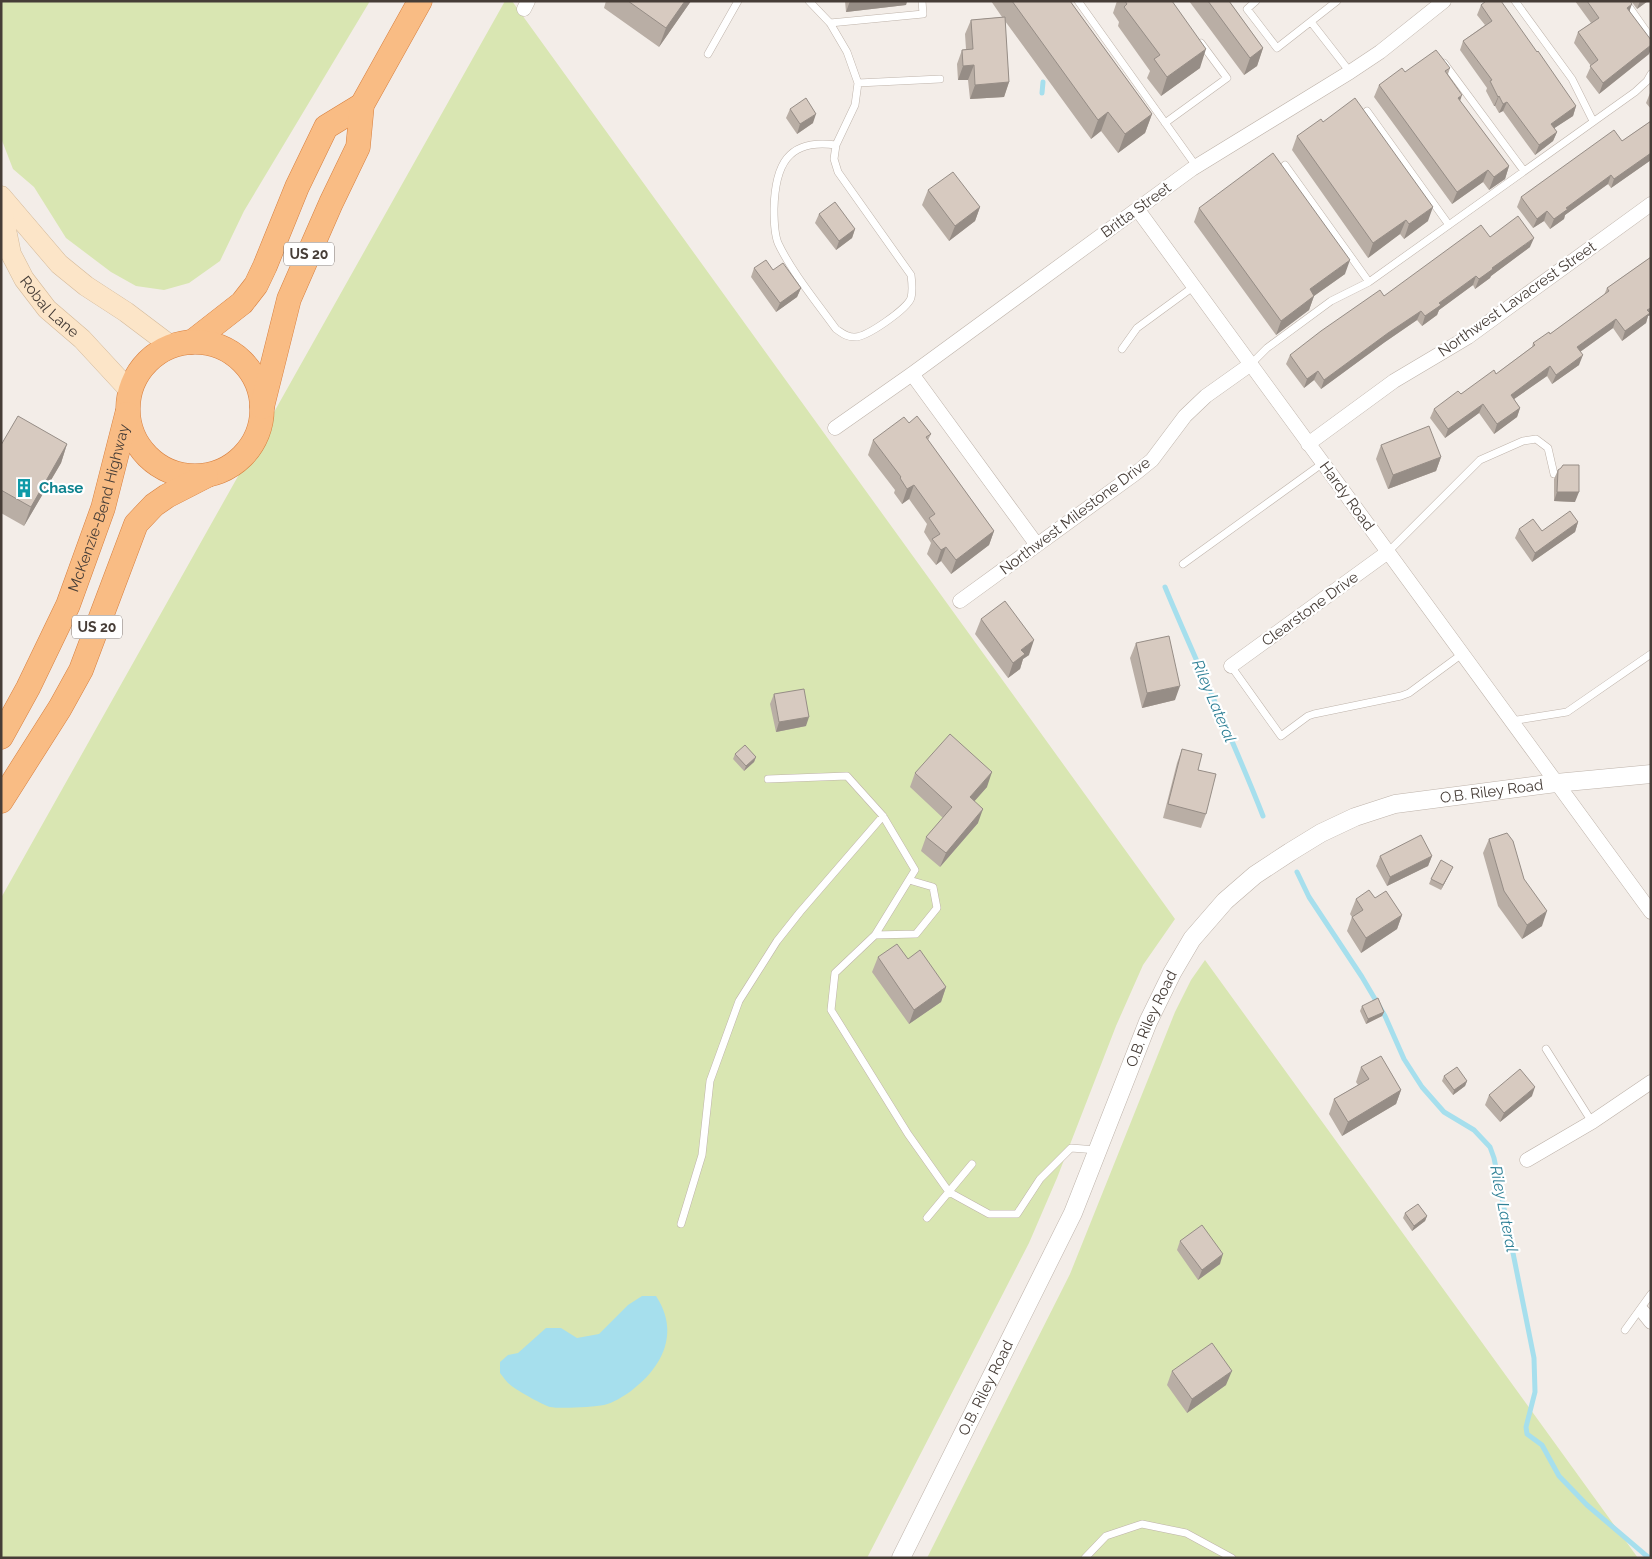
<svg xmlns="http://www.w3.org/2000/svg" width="1652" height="1559" font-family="Raleway,sans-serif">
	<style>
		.green { fill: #d9e6b2 }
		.water { fill: #a6dfed }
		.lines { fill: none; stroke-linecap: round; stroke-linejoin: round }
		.stream { stroke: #a6dfed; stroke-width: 5 }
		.service-casing { stroke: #beb3aa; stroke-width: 8 }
		.minor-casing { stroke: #beb3aa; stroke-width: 15 }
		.tertiary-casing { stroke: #beb3aa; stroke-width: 19 }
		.secondary-casing { stroke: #d4ba9b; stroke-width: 21 }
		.trunk-casing { stroke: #d77f3e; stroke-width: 25 }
		.service { stroke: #fff; stroke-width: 7 }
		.minor { stroke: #fff; stroke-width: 14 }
		.tertiary { stroke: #fff; stroke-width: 18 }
		.secondary { stroke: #fce5c8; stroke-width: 20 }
		.trunk { stroke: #f9bc84; stroke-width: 24 }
		.wall { fill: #b9aea5 }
		.shaded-wall { fill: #968d86 }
		.building { fill: #d7cac0; stroke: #968d86 }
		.labels { text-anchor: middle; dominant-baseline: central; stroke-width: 4.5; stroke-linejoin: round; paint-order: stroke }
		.shield { fill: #fff; stroke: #7e7773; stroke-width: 1 }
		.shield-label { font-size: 14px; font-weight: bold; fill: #463d37 }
		.street-label { font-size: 15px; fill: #463d37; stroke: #fff }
		.culture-label { font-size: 15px; font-weight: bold; fill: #0d838f; stroke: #fff; text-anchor: start }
		.water-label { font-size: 16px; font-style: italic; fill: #2f8096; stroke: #fff }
	</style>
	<rect width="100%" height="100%" fill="#f3ede8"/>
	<path class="green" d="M1,1H370L244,211L220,261L189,283L164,290L136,286L111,272L66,238L34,187L13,169L1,138Z
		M505,1H512L1175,919L1143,965L1116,1026L1057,1178L1029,1243L867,1558H1V898Z
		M1205,960L1638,1558H927L1070,1274L1175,1012L1191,980Z"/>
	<path class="water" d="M642,1296H656C680,1332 663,1367 631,1391C624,1396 613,1403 604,1405C594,1407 560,1409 550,1407C543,1405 520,1392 513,1387C508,1384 504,1378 500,1373V1362L508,1355L518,1353L546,1328H561L577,1338L599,1334L628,1305Z"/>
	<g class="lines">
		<path class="stream" d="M1042,93L1043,82
			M1165,587C1197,664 1233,739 1263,816
			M1297,872L1309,897L1362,977L1385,1016L1404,1059L1422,1087L1444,1112L1474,1130L1490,1147L1494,1158L1534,1358L1535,1392L1526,1427L1527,1434L1542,1445L1559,1476L1587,1505L1649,1558"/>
		<g class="service-casing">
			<path id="service" d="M809,1L830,23L847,52L858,83L855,105L836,145L834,159L838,172L911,275C912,283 913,290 911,298C907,309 866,338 854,337C846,337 842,333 836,329C818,304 791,271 778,243C774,233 774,220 774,209C775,166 787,138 836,145
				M1078,1L1196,166
				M1256,1L1247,9L1277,48L1337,1
				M1515,1L1572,79L1593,121
				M1625,1L1651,38
				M1311,22L1350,72
				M830,23L923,14L922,1
				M708,54L738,1
				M1444,63L1524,171
				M858,83L940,79
				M1367,111L1449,225
				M1165,123L1227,78L1201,43
				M1285,165L1369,282
				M1122,349L1137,328L1193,287
				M1251,364L1267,348L1331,301L1369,282L1635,92L1647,81L1651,74
				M1388,552L1480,460L1523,441L1536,439L1548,448L1554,474
				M1183,564L1323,463
				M1231,666L1281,736L1308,716L1314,714L1401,696L1409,693L1462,654
				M1511,721L1567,712L1651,654
				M768,779L847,776L883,816L915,870L875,935L835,973L831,1010L908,1134L949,1192L989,1214H1017L1040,1179L1071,1148L1097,1150
				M875,935L916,934L937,908L933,887L909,880
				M1546,1049L1592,1122
				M927,1218L972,1164
				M681,1224L702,1155L710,1081L739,1001L777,941L800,912L883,816
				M1625,1330L1651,1294
				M1085,1558L1106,1536L1142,1524L1186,1533L1232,1558"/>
		</g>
		<g class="minor-casing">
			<path id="minor" d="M524,9L528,1
				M1138,210L1651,912
				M912,374L1037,545
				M835,428L912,374L1192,169L1350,72L1380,52L1444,1
				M1308,444L1394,381L1468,337L1651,204
				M960,601L1136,473L1152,460L1185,416L1206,396L1251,364
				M1231,666L1388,552
				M1527,1160L1592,1122L1651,1082
				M1643,1312L1651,1322"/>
		</g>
		<g class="tertiary-casing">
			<g id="tertiary">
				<path id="s1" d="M901,1558L1073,1213L1148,1022L1172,973L1192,939L1225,901L1255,875L1290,852L1321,833L1355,817L1395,804L1556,783L1651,774"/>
			</g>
		</g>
		<g class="secondary-casing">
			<g id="secondary">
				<path d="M1,196L59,264L86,286L126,312L171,346"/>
				<path id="s2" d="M1,205L11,254L24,279L47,309L82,339L130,391"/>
			</g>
		</g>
		<g class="trunk-casing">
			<g id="trunk">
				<path d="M192,342L242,303L256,285L265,266L297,187L326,127L362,105"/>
				<circle cx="195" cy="409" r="67"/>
				<path d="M262,407L289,299L331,203L358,147L362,105L420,1"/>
				<path id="s3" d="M1,737L28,688L68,605L103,508L127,414"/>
				<path d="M1,801L60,708L81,670L136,524L154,505L167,496L206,476"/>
			</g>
		</g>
		<use href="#service" class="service"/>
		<use href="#minor" class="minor"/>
		<use href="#tertiary" class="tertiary"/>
		<use href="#secondary" class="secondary"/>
		<use href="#trunk" class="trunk"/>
	</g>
	<path class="wall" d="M606,1H691L659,47L604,8Z
		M845,1H907L906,5L846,12Z
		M991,1H1070L1152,114L1145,133L1118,153L1101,131L1091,139L1005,21L1009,82L1004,97L970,99L968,80H958L957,64L962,50L966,49L965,34L971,20L1002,17Z
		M1117,1H1172L1200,68L1161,96L1147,78L1150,71L1118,26L1119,22L1113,13Z
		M1189,1H1229L1263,48L1257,66L1244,75Z
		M1575,1H1630V12L1649,54L1599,94L1586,77L1591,66L1574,43L1578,32L1591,23Z
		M1631,1H1648L1637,9Z
		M1481,5L1576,106L1573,116L1554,128L1557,132L1553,141L1535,155L1503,111L1499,113L1495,106H1494L1486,91L1487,88L1460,50L1463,41L1485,25L1477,15Z
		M1450,68L1448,74L1460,101L1509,166L1505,179L1489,190L1483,182L1452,204L1374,97L1379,85L1405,72Z
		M1651,92V109L1646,103L1650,93Z
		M790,109L813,123L797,134L786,118Z
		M1651,121V160L1611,188L1608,184L1565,215L1564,219L1550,229L1544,221L1533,228L1517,207L1521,197L1622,141Z
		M1323,122L1428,221L1404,239L1400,234L1368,258L1292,150L1297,136Z
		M928,190L980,207L975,221L949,241L922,205Z
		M1199,208L1345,274L1314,296L1309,310L1276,335L1194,222Z
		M819,214L855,229L852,238L836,250L815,223Z
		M1490,237L1530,247L1491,276L1490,278L1475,289L1473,285L1439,310L1437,315L1422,326L1417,320L1385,342L1321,389L1314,380L1304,388L1286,364L1290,355L1384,296Z
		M1651,257V315L1648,316L1646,323L1622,341L1613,328L1580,352L1579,365L1552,384L1547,376L1514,399L1520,408L1517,417L1494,434L1479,413L1445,438L1430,418L1434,409L1496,374L1532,347L1533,343L1550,334L1604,295L1607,288Z
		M754,268L773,270L801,288L797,297L776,312L751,277Z
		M909,423L931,434L928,440L994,531L989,545L951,574L941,561L936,565L927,554L931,543L924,532L927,524L909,499L902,504L894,493L895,490L868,455L873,440Z
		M67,444L61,463L24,526L1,513V445Z
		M1381,445L1441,457L1436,471L1388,489L1376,459Z
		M1558,470L1575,502L1554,501V479Z
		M1578,522L1575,532L1532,562L1515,538L1519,529L1542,531Z
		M981,619L1029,655L1023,659L1020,669L1008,678L975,634Z
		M1136,643L1175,700L1142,708L1130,658Z
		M774,694L806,726L776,732L770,704Z
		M1182,749L1198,770L1206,814L1201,828L1163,818L1177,763Z
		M735,754L756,757L754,762L744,771L733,759Z
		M915,773L987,787L974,801L978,823L940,867L921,851L926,837L943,818L910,787Z
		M1489,839L1524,879L1542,926L1522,939L1498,906L1483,853Z
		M1380,856H1432L1428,866L1387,886L1376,866Z
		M1451,871L1441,890L1429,884L1431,879Z
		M1375,898L1402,915L1397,929L1361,953L1347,931L1352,917L1350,914L1356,899Z
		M878,957L908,959L946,987L941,1002L909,1024L872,972Z
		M1362,1006L1384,1012L1382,1016L1366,1024L1360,1011Z
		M1361,1067L1401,1090L1396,1104L1342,1136L1329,1114L1334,1099L1358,1085L1356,1082Z
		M1444,1076L1467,1081L1465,1086L1453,1095L1442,1081Z
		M1489,1095L1532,1096L1500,1122L1485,1105Z
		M1405,1213L1427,1216L1425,1221L1412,1231L1403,1218Z
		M1180,1241L1220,1264L1198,1280L1177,1250Z
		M1172,1371L1226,1385L1187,1413L1167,1385Z"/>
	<path class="shaded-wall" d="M685,1H691L659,47L666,28Z
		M850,1H907L906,5L846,12Z
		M1640,1H1648L1637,9Z
		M1632,4L1628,15L1627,8Z
		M1651,45V50L1649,54L1599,94L1603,83Z
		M1263,48L1257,66L1244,75L1250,58Z
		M1206,49L1200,68L1161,96L1167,77Z
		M974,65L968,80H958L963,66Z
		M1009,82L1004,97L970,99L975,85Z
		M1462,95L1458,107V98Z
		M1499,96L1495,106H1494L1498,97Z
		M1507,102L1503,111L1499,113L1503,104Z
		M1576,106L1573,116L1547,133L1551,124Z
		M1108,112L1101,131L1091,139L1098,120Z
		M816,114L813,123L797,134L800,124Z
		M1152,114L1145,133L1118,153L1125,134Z
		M1557,132L1553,141L1535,155L1539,145Z
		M1651,153V160L1611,188L1614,179Z
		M1509,166L1505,179L1489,190L1494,177Z
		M1488,170L1483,182L1452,204L1457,192Z
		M1611,175L1608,184L1565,215L1564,219L1550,229L1554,219L1566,208Z
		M980,207L975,221L949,241L955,226Z
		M1433,207L1428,221L1404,239L1409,224Z
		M1547,211L1544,221L1533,228L1537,219Z
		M1406,220L1400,234L1368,258L1373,243Z
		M855,229L852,238L836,250L839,241Z
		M1534,238L1530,247L1491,276L1490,278L1475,289L1479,279L1492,268Z
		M1350,260L1345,274L1304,303L1310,289Z
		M1476,276L1473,285L1439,310L1437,315L1422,326L1425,316L1439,303Z
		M801,288L797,297L776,312L780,303Z
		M1314,296L1309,310L1276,335L1281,321Z
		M1651,308V315L1648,316L1646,323L1622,341L1625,331Z
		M1421,311L1417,320L1385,342L1321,389L1324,380L1388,333Z
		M1616,319L1613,328L1573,357L1577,347Z
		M1583,355L1579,365L1552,384L1556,375Z
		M1550,366L1547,376L1507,404L1511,395Z
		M1318,371L1314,380L1304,388L1307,379Z
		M1483,404L1479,413L1445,438L1448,429Z
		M1520,408L1517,417L1494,434L1497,424Z
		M67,444L61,463L24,526L31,507Z
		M1441,457L1436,471L1388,489L1393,475Z
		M914,485L909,499L902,504L907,489Z
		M1557,492H1579L1575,502L1554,501Z
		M1578,522L1575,532L1532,562L1535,553Z
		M994,531L989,545L951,574L956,560Z
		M946,547L941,561L936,565L941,550Z
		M1034,640L1029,655L1023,659L1020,669L1008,678L1013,663L1021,650Z
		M1180,686L1175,700L1142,708L1147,693Z
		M809,717L806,726L776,732L779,722Z
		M756,757L754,762L744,771L746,766Z
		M992,772L987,787L965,812L970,797Z
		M983,809L978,823L940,867L946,853Z
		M1432,856L1428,866L1387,886L1390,877Z
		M1453,867L1451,871L1441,890L1443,885Z
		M1547,911L1542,926L1522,939L1527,925Z
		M1402,915L1397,929L1361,953L1366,938Z
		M946,987L941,1002L909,1024L914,1010Z
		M1384,1012L1382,1016L1366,1024L1368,1019Z
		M1467,1081L1465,1086L1453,1095L1454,1090Z
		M1535,1087L1532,1096L1500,1122L1504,1113Z
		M1401,1090L1396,1104L1342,1136L1348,1122Z
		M1427,1216L1425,1221L1412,1231L1414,1226Z
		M1223,1254L1220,1264L1198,1280L1202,1270Z
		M1232,1371L1226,1385L1187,1413L1192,1399Z"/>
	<path class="building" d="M628,1H685L666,28Z
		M1012,1H1070L1152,114L1125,134L1108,112L1098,120Z
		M1125,1H1172L1206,49L1167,77L1154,59L1160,55L1124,7L1127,4Z
		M1208,1H1229L1263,48L1250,58Z
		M1486,1H1501L1537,52L1538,51L1576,106L1551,124L1557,132L1539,145L1507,102L1503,104L1499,96L1498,97L1490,81L1492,80L1463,41L1492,21L1481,5Z
		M1587,1H1630L1632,4L1627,8L1651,40V45L1603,83L1590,66L1598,60L1578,32L1599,18Z
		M1005,17L1009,82L975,85L974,65L963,66L962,50L973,49L971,20Z
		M1436,50L1450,68L1445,71L1462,95L1458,98L1509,166L1494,177L1488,170L1457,192L1379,85L1402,68L1405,72Z
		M806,98L816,114L800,124L790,109Z
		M1355,98L1433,207L1409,224L1406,220L1373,243L1297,136L1321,119L1323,122Z
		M1651,121V153L1614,179L1611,175L1566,208L1568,209L1554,219L1547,211L1537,219L1521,197L1614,130L1622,141Z
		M1273,153L1350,260L1310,289L1314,296L1281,321L1199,208Z
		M953,172L980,207L955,226L928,190Z
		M835,202L855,229L839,241L819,214Z
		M1518,216L1534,238L1492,268L1493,269L1479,279L1476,276L1439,303L1441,305L1425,316L1421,311L1388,333L1324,380L1318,371L1307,379L1290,355L1321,331L1380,290L1384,296L1481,225L1490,237Z
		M1651,257V308L1647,310L1650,313L1625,331L1616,319L1577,347L1583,355L1556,375L1550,366L1511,395L1520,408L1497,424L1483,404L1448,429L1434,409L1458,391L1461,394L1494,370L1496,374L1535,345L1533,343L1549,332L1550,334L1609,291L1607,288Z
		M766,260L773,270L783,263L801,288L780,303L754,268Z
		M18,416L67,444L31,507L1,490V445Z
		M917,416L931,434L926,437L994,531L956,560L946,547L941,550L932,539L940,534L929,518L935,514L914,485L907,489L900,478L901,477L873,440L904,417L909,423Z
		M1429,426L1441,457L1393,475L1381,445Z
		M1563,465H1579V492H1557L1558,470L1561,468Z
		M1570,511L1578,522L1535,553L1519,529L1533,519L1542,531Z
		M1005,601L1034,640L1021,650L1025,654L1013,663L981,619Z
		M1169,636L1180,686L1147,693L1136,643Z
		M804,689L809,717L779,722L774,694Z
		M950,734L992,772L970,797L983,809L946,853L926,837L952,807L915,773Z
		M745,745L756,757L746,766L735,754Z
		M1182,749L1202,754L1198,770L1216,774L1206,814L1168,804Z
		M1507,833L1513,841L1524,879L1547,911L1527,925L1504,891L1489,839Z
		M1421,835L1432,856L1390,877L1380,856Z
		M1441,860L1453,867L1443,885L1431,879Z
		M1369,890L1375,898L1386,891L1402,915L1366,938L1352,917L1363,910L1356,899Z
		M897,944L908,959L920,950L946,987L914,1010L878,957Z
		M1378,998L1384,1012L1368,1019L1362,1006Z
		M1381,1056L1401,1090L1348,1122L1334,1099L1369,1079L1361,1067Z
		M1457,1067L1467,1081L1454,1090L1444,1076Z
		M1520,1069L1535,1087L1504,1113L1489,1095Z
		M1418,1204L1427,1216L1414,1226L1405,1213Z
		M1202,1225L1223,1254L1202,1270L1180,1241Z
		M1212,1343L1232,1371L1192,1399L1172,1371Z"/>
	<defs>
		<g id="building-bare" transform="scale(1.5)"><path d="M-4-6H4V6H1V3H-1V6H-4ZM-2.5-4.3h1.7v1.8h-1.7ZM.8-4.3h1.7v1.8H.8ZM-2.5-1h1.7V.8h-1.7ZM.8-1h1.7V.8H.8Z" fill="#0f9aa8" stroke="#fff" stroke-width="2.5" paint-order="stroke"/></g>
	</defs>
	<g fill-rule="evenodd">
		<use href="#building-bare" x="24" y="488"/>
	</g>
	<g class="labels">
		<g class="shield">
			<rect x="284" y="242.5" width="50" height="23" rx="4"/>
			<rect x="72" y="615.5" width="50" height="23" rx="4"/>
		</g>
		<g class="shield-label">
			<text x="309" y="254">US 20</text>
			<text x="97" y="627">US 20</text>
		</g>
		<g class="street-label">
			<text transform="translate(1136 210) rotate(-36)">Britta Street</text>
			<text transform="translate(1517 299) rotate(-35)">Northwest Lavacrest Street</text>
			<text stroke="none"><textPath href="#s2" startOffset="116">Robal Lane</textPath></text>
			<text transform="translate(1347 496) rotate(54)">Hardy Road</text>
			<text stroke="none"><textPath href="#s3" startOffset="250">McKenzie-Bend Highway</textPath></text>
			<text transform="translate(1075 516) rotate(-37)">Northwest Milestone Drive</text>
			<text transform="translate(1310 609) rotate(-36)">Clearstone Drive</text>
			<text stroke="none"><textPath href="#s1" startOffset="1030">O.B. Riley Road</textPath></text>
			<text stroke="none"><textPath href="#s1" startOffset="595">O.B. Riley Road</textPath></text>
			<text stroke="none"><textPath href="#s1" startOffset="190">O.B. Riley Road</textPath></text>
		</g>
		<g class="culture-label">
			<text x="39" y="488">Chase</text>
		</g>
		<g class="water-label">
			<text transform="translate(1214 701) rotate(67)">Riley Lateral</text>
			<text transform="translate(1504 1209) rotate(79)">Riley Lateral</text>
		</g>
	</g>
	<rect width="1652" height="1559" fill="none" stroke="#463d37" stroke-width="5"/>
</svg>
